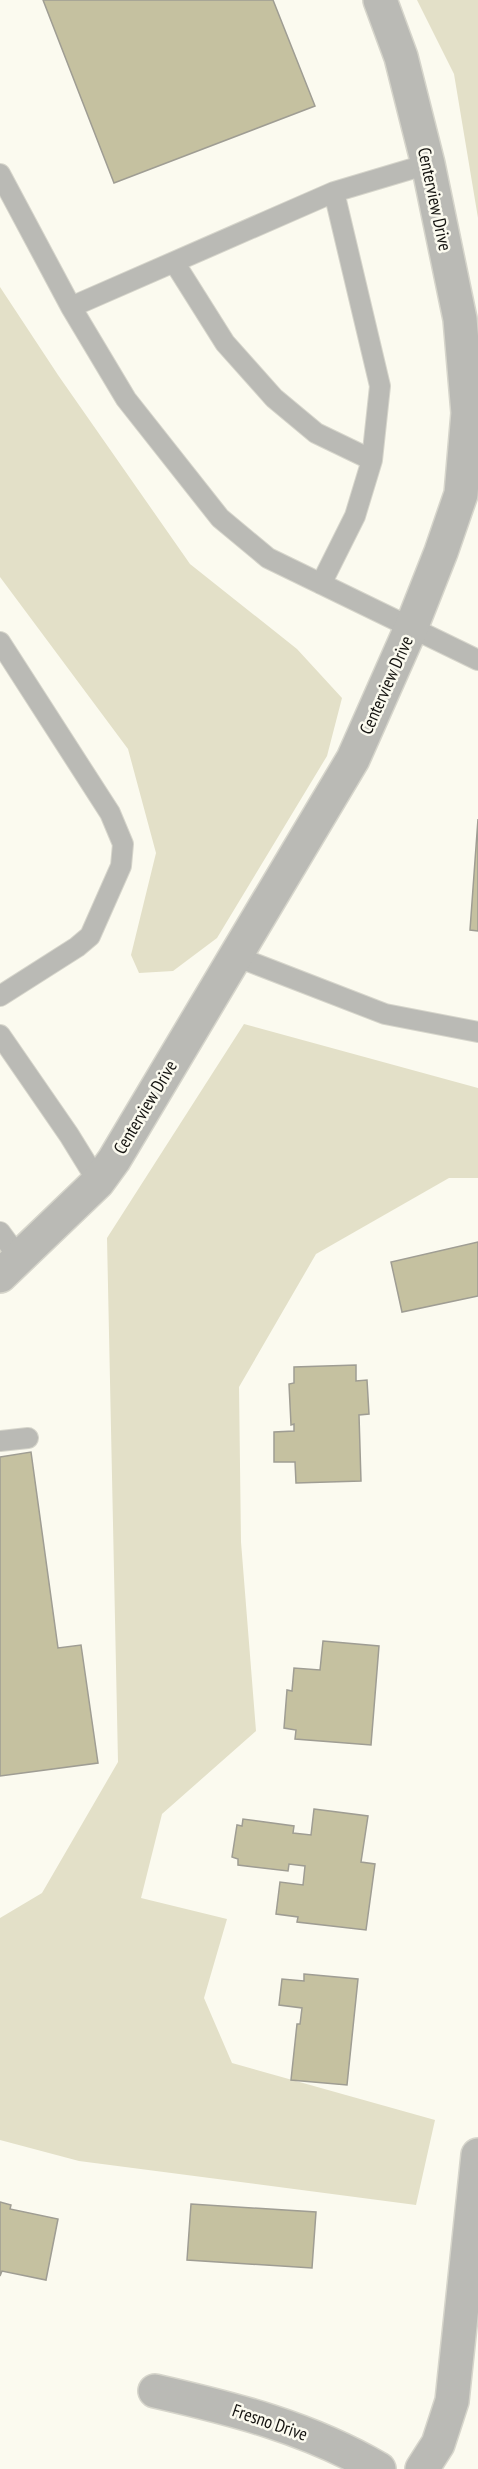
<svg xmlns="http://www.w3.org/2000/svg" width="478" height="2469" font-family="'PT Sans Narrow',sans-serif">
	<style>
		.green { fill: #e3e0c8 }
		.building { fill: #c5c1a0; stroke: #9f9d93; stroke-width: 1.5 }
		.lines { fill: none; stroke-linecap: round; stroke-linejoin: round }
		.service-casing { stroke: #d6d5cb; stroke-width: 22 }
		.minor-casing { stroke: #d6d5cb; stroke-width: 36 }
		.service { stroke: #babab5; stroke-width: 20 }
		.minor { stroke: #babab5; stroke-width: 33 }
		.labels { text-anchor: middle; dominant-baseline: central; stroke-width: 5; stroke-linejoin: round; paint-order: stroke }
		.street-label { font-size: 18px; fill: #13120f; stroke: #fbfaef }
	</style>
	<rect width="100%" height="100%" fill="#fbfaef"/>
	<path class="green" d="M417,0H478V218L454,74Z
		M0,287L58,375L190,564L297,649L342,698L327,756L217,938L173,971L139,973L131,955L156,853L128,749L0,577Z
		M244,1024L478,1088V1178H449L316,1254L239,1387L241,1542L256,1731L162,1814L141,1898L227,1919L204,1998L232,2063L435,2120L416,2205L79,2161L0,2140V1918L42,1893L118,1762L107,1238Z"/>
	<path class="building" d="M43,0H273L315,106L114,183Z
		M478,819V931L470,930Z
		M478,1242V1296L402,1312L391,1262Z
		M356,1365V1381L367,1380L369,1414L359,1415L361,1481L296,1483L295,1462H274V1432L294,1431V1424L291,1425L289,1384L294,1383V1367Z
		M31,1452L58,1648L81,1645L98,1763L0,1776V1457Z
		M323,1641L379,1646L371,1745L295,1739L296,1730L284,1728L287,1690L292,1691L294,1668L320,1670Z
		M314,1809L368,1816L361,1862L375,1864L366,1930L297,1922L298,1917L276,1914L280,1882L303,1885L305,1866L289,1864L288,1871L238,1865V1859L232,1857L237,1825L242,1826L243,1819L294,1826L293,1833L311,1835Z
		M304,1974L358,1979L347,2085L291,2080L297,2024H300L302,2008L279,2005L282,1979L304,1981Z
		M0,2202L11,2205L10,2209L58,2219L46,2280L2,2271L0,2276Z
		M191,2204L316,2212L312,2268L187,2260Z"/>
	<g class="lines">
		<g class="service-casing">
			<path id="service" d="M0,174L71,307L126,399L220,518L268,558L478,660
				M174,262L225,343L274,398L316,433L372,460
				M71,307L334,192
				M321,584L355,516L372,460L380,386L334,192L428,164
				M0,642L110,813L123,844L121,866L90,936L77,947L0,996
				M235,956L385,1014L478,1032
				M0,1035L69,1135L98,1182
				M0,1232L19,1258
				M0,1441L28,1438"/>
		</g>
		<g class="minor-casing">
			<path id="minor" d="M0,1276L98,1182L114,1160L353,759L411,628L441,552L461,494L468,413L460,319L428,164L401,57L380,0
				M155,2391C234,2409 309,2428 379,2469
				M422,2469L438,2444L452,2401L478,2155"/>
		</g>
		<use href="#service" class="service"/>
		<use href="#minor" class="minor"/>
	</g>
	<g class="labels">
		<g class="street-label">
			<text transform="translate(435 199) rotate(78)">Centerview Drive</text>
			<text transform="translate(386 685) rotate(-66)">Centerview Drive</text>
			<text transform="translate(145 1107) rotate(-59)">Centerview Drive</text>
			<text transform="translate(270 2422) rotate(19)">Fresno Drive</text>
		</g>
	</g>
</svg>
